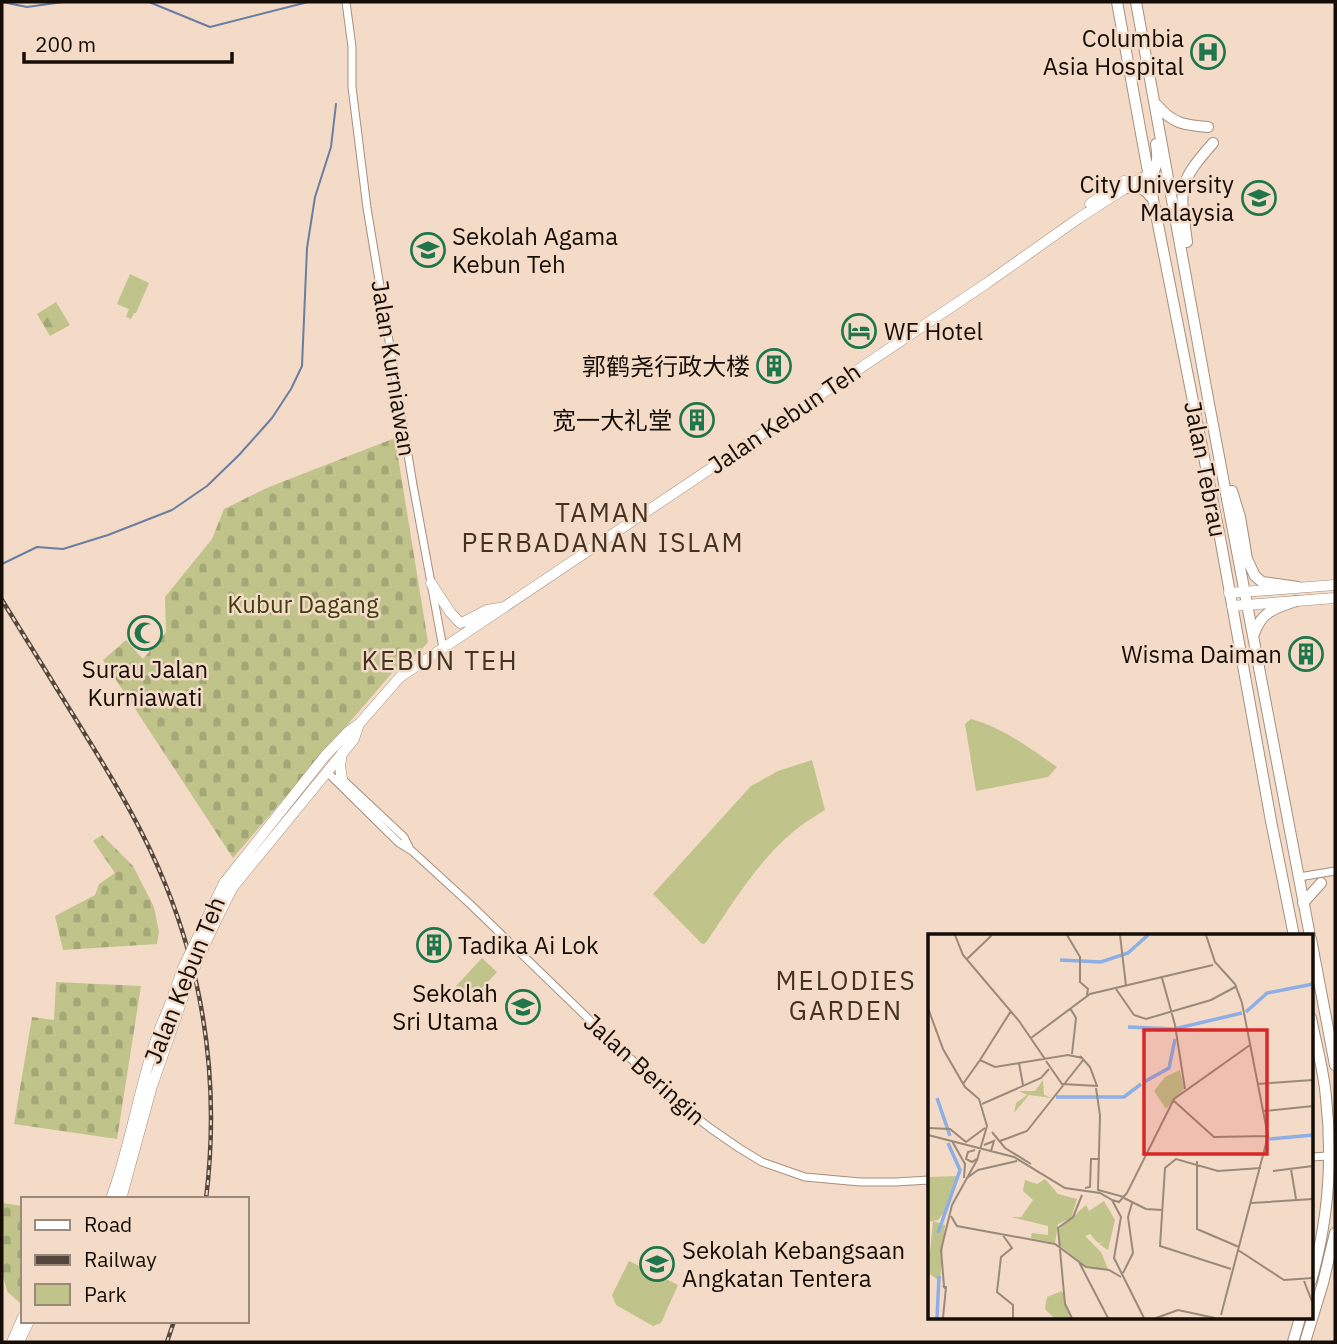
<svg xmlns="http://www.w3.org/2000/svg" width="1337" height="1344" font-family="'IBM Plex Sans','Noto Sans SC',sans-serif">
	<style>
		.forest { fill: url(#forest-firs) }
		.cemetery { fill: url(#cemetery-stones) }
		.park { fill: #c0c48b }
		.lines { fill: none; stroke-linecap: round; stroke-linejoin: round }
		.stream { stroke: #697ea2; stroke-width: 2 }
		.minor-casing { stroke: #a58e7c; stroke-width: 9 }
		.major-casing { stroke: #a58e7c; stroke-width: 11 }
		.highway-casing { stroke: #a58e7c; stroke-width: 12 }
		.minor { stroke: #fff; stroke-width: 7 }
		.major { stroke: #fff; stroke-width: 10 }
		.highway { stroke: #fff; stroke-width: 10 }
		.rail-casing { stroke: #54473d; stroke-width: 4.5 }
		.rail { stroke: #f4dbc7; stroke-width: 2; stroke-dasharray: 5; stroke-linecap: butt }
		.major-bridge-casing { stroke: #a58e7c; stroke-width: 11; stroke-linecap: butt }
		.major-bridge { stroke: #fff; stroke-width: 10 }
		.labels { text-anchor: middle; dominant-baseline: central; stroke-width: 5; stroke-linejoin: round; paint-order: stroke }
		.poi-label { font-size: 24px; fill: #150d06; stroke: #f4dbc7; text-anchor: end }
		.street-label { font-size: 24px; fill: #150d06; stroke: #f4dbc7 }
		.park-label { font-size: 24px; fill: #3e3f0c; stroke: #f4dbc7 }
		.neighbourhood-label { font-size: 26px; letter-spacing: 2px; fill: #453221; stroke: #f4dbc7 }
		.inset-river { fill: none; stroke: #8dafe5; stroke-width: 3.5 }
		.inset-road { fill: none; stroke: #9b897a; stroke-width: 2 }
		.view { fill: #d62828; fill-opacity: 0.15; stroke: #d62828; stroke-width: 3.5 }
		.inset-edge { fill: none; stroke: #150d06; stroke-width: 3.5 }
	</style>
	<defs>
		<pattern id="forest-firs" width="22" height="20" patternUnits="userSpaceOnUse" patternTransform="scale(1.75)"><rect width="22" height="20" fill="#c0c48b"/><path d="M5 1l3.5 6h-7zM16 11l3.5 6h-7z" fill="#a4a776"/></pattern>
		<pattern id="cemetery-stones" width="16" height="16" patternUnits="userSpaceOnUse" patternTransform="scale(1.75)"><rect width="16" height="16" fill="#c0c48b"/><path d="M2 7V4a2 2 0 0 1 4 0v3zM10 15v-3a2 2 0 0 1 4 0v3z" fill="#a4a776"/></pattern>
	</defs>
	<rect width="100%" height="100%" fill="#f4dbc7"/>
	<path class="forest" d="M56,302L70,325L50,336L37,314Z"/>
	<path class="cemetery" d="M395,438L428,642L423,648L392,673L233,858L103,660L126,640L143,659L166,632L165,597L212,539L224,509L269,487Z
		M102,835L133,866L154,907L159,932L157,944L63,950L55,916L95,895L99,884L115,873L93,841Z
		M56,982L141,986L117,1139L14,1124L32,1017L54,1020Z
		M2,1203L23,1206V1302L21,1304L7,1291L2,1272Z"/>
	<path class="park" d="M130,274L149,283L136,313H134L131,319L126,317L129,309L117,304Z
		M971,719C1004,728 1029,748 1057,767L1048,777L976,791L965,724Z
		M812,760L825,810C814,817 802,824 793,832C757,862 733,903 707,941L704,944L701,943L653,894L751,786L778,771Z
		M482,958L497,972L471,1000L456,986Z
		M629,1261L678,1285L661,1323L653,1326L616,1305L612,1295Z"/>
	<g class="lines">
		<path class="stream" d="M2,2L27,7L63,2
			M149,2L210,27L308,2
			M2,564L37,547L63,549L108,535L172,510L207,486L239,455L272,418L291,389L302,366L307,248L315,197L331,147L336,104"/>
		<g class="minor-casing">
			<path id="minor" d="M346,2L352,47V87L367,208L413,485L443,648
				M327,772L399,843L412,851L470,904L598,1028L678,1103L710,1128L739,1148L762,1162L805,1177L860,1182H896L929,1180
				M339,776L404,837L409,847
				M1299,877L1335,871
				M1311,1157L1329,1156"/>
		</g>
		<g class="major-casing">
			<path id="major" d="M1090,204L1124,181
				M431,583L450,612L460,623L464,622L487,610L505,607
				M1229,593L1335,585
				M1232,606L1335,598
				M342,753L340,766L342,779
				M224,883L325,756L348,732L360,723L400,677L987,283L1079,218L1141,178L1148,176
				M233,887L354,739L359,724
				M111,1199C134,1136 141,1068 169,1007
				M121,1199L152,1086L176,1017
				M12,1342L23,1317
				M19,1342L29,1321"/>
		</g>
		<g class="highway-casing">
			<path id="highway" d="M1117,2L1153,199L1221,543L1271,821L1294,936
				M1136,2L1209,404L1310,936
				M1157,105C1173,124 1184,125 1208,127
				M1148,176L1152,175C1158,164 1158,156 1156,144
				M1126,188C1137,187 1144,187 1151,197
				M1187,242C1180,189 1176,185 1213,143
				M1232,491L1240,517L1247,559L1255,576L1262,582L1298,587
				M1254,634C1261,612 1275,608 1296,601
				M1303,903L1321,883
				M1311,939L1335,1065
				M1311,1018C1316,1044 1324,1071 1326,1098C1333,1160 1328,1222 1311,1281
				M1293,1342L1300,1318
				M1305,1342L1323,1283L1335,1233"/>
		</g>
		<use href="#minor" class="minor"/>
		<use href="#major" class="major"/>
		<use href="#highway" class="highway"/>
		<g class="rail-casing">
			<path id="rail" d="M2,600C29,644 56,687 83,731C114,781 144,831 166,886C206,985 219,1092 206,1199
				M167,1342L174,1321"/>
		</g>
		<use href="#rail" class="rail"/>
		<g class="major-bridge-casing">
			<path id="major-bridge" d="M169,1007L183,968L224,883
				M176,1017C191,972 211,929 233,887"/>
		</g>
		<use href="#major-bridge" class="major-bridge"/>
	</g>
	<defs>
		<g id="hospital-ring" transform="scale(1.75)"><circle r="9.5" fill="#f4dbc7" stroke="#1e764a" stroke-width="1.5"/><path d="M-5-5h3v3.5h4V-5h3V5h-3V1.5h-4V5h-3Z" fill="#1e764a"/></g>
		<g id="university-ring" transform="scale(1.75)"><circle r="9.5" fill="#f4dbc7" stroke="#1e764a" stroke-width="1.5"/><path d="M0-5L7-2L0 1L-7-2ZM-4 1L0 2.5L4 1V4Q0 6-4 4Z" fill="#1e764a"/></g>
		<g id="school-ring" transform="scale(1.75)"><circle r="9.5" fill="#f4dbc7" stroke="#1e764a" stroke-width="1.5"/><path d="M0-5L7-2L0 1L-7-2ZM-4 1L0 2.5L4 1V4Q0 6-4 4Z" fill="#1e764a"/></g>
		<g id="hotel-ring" transform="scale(1.75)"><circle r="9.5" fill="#f4dbc7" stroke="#1e764a" stroke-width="1.5"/><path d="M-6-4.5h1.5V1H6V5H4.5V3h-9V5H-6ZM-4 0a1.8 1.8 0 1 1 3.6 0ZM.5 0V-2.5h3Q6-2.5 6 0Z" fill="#1e764a"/></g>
		<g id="building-ring" transform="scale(1.75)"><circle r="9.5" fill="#f4dbc7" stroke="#1e764a" stroke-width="1.5"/><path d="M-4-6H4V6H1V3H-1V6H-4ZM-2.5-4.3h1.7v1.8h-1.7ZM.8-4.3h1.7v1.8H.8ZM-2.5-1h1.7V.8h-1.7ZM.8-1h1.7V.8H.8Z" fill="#1e764a"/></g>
		<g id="mosque-ring" transform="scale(1.75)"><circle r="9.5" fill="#f4dbc7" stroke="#1e764a" stroke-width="1.5"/><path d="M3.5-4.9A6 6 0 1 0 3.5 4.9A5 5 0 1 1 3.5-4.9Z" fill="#1e764a"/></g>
	</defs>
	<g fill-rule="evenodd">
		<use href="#hospital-ring" x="1208" y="52"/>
		<use href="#university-ring" x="1259" y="198"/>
		<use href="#school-ring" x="428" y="250"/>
		<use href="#hotel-ring" x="859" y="331"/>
		<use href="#building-ring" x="774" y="366"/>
		<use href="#building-ring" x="697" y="420"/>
		<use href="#mosque-ring" x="145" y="633"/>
		<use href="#building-ring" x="1306" y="654"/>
		<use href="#building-ring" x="434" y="945"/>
		<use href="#school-ring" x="523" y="1007"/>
		<use href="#school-ring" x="657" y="1264"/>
	</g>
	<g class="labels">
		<g class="poi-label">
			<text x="1184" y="38">Columbia<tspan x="1184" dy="28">Asia Hospital</tspan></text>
			<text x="1234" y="184">City University<tspan x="1234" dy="28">Malaysia</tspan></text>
			<text x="452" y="236" text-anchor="start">Sekolah Agama<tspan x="452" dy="28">Kebun Teh</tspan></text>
			<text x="884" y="331" text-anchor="start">WF Hotel</text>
			<text x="750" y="366">郭鹤尧行政大楼</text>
			<text x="672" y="420">宽一大礼堂</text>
			<text x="1282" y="654">Wisma Daiman</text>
			<text x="145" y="669" text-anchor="middle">Surau Jalan<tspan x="145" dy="28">Kurniawati</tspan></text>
			<text x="458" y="945" text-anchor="start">Tadika Ai Lok</text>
			<text x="498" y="993">Sekolah<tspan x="498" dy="28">Sri Utama</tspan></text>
			<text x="682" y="1250" text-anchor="start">Sekolah Kebangsaan<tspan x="682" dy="28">Angkatan Tentera</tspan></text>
		</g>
		<g class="street-label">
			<text transform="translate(394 368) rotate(81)">Jalan Kurniawan</text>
			<text transform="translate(784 418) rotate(-34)">Jalan Kebun Teh</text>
			<text transform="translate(1206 469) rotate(79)">Jalan Tebrau</text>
			<text transform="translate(184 980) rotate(-68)">Jalan Kebun Teh</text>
			<text transform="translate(645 1069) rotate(42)">Jalan Beringin</text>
		</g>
		<g class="park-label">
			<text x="303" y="604">Kubur Dagang</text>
		</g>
		<g class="neighbourhood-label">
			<text x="603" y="512">TAMAN<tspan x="603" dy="30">PERBADANAN ISLAM</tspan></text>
			<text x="440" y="660">KEBUN TEH</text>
			<text x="846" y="980">MELODIES<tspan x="846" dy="30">GARDEN</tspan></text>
		</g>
	</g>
	<g transform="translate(928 934)">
		<rect width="385" height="385" fill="#f4dbc7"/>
		<path d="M31,242L17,277L10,286L0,288V243Z" fill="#c0c48b"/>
		<path d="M115,146L116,161L124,164L101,161L86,179L88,169L99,161L91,157H107ZM176,267L187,286L180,316L171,310L176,308L161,277ZM134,357L143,384H126L117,375L119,363Z" fill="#c0c48b"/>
		<path d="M252,136L256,155L238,175L226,157L237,143ZM158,271L177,308L170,309L162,300L157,302L173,318L180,335L159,333L132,312L131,295Z" fill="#c0c48b"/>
		<path d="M117,245L130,260L149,265L143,284L130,290L127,309L103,304L104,299L120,301V292L83,283H93L105,266L95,257L97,246L109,250ZM5,287L17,291L12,347L0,339Z" fill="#c0c48b"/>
		<path class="inset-river" d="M132,26L173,28L200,19L220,1M318,78L339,59L385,50M200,93L246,95M246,95L314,79M216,148L241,134L247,105M128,163H196L213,150M9,164L22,202M341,205L385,201M10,299L32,236L20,209M9,384L11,342"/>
		<path class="inset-road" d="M27,1L35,21L91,87L117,125M139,1L152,23V48L160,55L159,61M192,1L198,52M278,1L287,28L307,50L314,69L340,202L293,381M39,25L64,1M234,44L247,91L257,155M188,55L206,81L218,85L283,66L309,52M0,74L15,115L37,153L51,165L59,192L49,226L24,271L13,316L16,352M142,74L148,84L144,120M103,104L162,60L285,31M152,122L162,133L169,152M52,126L83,77M118,127L134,150L170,152M91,129L95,151M35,150L52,126L67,133L140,121L155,124M329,150L385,146M168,154L172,181L170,256L196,263M246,167L286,203L339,202M54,170L113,144L121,135M336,177L385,172M0,194L22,195L38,208L57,194M64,198L77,214L103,230M0,201L86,223L137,254L172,259L184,266L193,283L186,324L216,384M24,207L37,230L36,244M72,207L99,197L156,125M56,211L66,207L63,217M47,216L40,218L38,225L44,228L50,224M269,227V295L311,313M363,235L368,265M345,237L385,232M39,244L50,236L89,227M157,254L162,253L163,225H172M196,264L218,275L234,276M184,266L191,268L199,259L246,165L322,111M323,269L385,265M23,282L29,292L127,310L158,333L181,336L193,343M74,300L84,314L73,323L69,358L85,371V384M310,316L356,346L385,344M151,328L180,384M303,335L232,312L237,234L248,225L290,237L333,234M195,339L205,319L200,283L204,269M376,347L385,370M15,384L18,353L15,352L18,355M144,384L137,370L130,294L145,283L154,261M228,384L250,376L287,384"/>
		<path class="view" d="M216,96H339V220H216Z"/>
		<rect width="385" height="385" class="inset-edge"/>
	</g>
	<rect width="1337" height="1344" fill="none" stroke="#150d06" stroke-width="7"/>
	<rect x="21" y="1197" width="228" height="126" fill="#f4dbc7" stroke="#9b897a" stroke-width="2"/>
	<rect x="35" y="1220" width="35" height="10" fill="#ffffff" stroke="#9b897a" stroke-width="2"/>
	<text x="84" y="1232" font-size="21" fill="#150d06">Road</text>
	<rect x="35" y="1255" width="35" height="10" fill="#54473d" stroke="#9b897a" stroke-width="2"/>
	<text x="84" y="1267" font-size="21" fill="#150d06">Railway</text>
	<rect x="35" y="1284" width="35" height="21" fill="#c0c48b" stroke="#9b897a" stroke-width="2"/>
	<text x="84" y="1302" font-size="21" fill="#150d06">Park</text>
	<path d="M24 52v10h208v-10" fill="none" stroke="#150d06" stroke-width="3.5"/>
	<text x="35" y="52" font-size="21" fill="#150d06" stroke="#f4dbc7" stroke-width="5" paint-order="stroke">200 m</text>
</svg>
